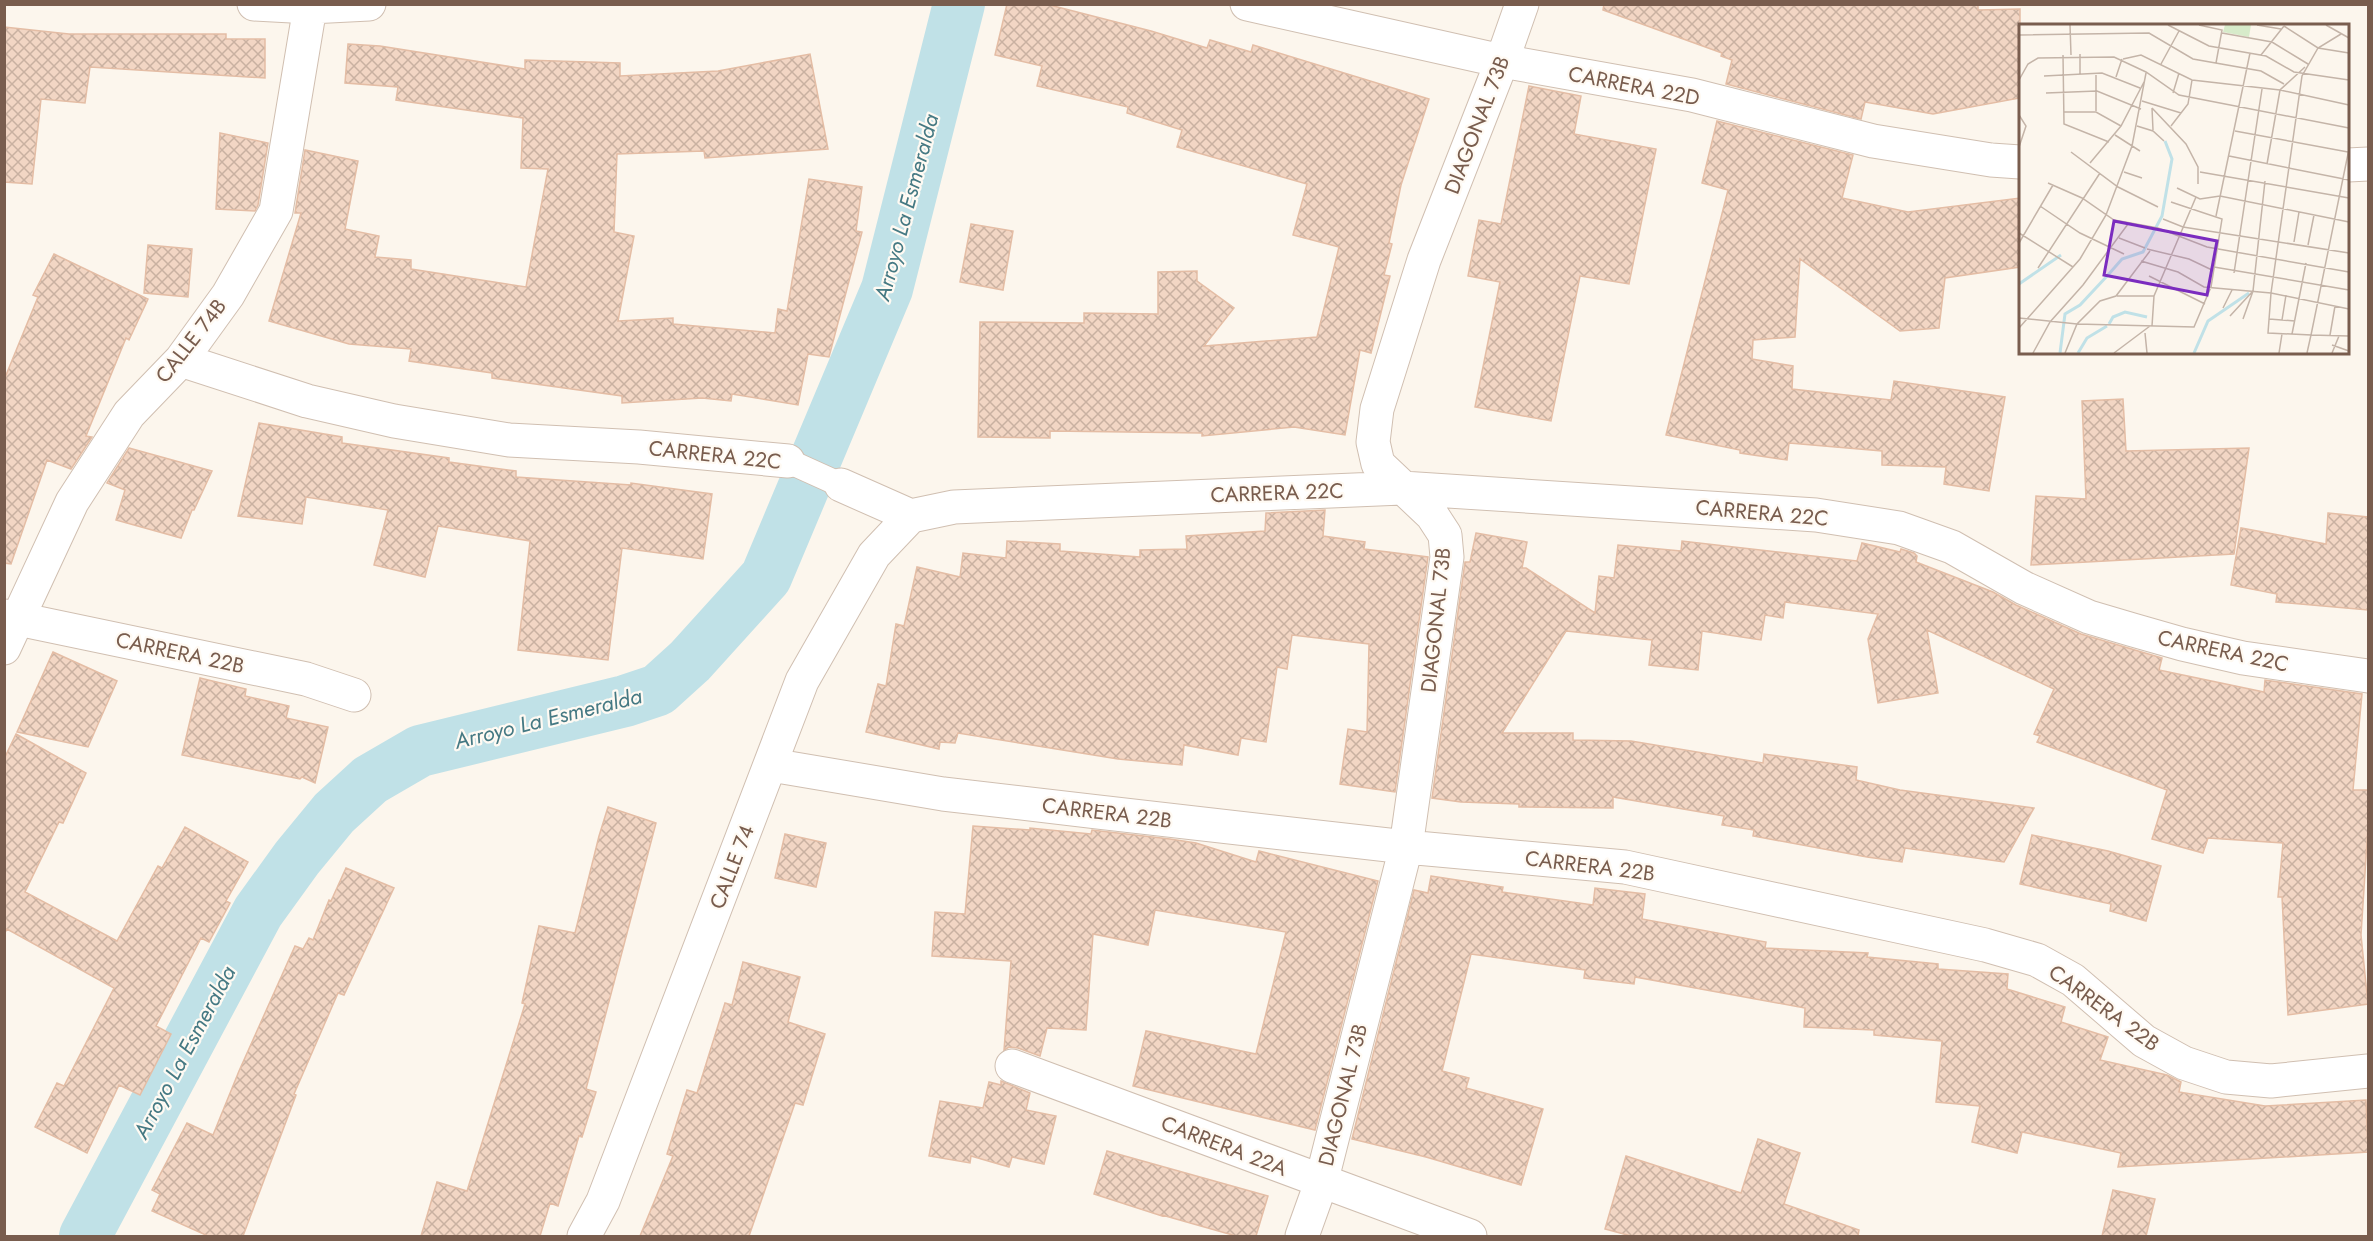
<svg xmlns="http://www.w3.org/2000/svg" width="2373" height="1241" font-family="Jost,sans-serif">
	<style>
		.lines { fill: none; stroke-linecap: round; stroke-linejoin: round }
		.canal { stroke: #c0e1e7; stroke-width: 52 }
		.building { fill: url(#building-cross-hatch); stroke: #e4bda5; stroke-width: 1.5 }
		.service-casing { stroke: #d0bfb1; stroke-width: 26 }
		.minor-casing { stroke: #d0bfb1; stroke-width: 35 }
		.service { stroke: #fff; stroke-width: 24 }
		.minor { stroke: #fff; stroke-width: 33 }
		.labels { text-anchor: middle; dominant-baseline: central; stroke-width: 4.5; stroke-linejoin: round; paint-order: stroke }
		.street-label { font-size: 21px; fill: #795d4e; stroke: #fffaf3 }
		.water-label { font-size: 22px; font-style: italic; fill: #457983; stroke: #fffaf3 }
		.inset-river { fill: none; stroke: #c0e1e7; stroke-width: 3 }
		.inset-road { fill: none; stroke: #c4b4a8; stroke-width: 1.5 }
		.view { fill: #7b2cbf; fill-opacity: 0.15; stroke: #7b2cbf; stroke-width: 3 }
		.inset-edge { fill: none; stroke: #795d4e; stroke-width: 3 }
	</style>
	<defs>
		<pattern id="building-cross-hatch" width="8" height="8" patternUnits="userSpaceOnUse" patternTransform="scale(1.5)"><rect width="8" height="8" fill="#f2d6c4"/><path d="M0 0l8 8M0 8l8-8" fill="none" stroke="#c9b1a1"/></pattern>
	</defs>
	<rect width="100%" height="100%" fill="#fcf6ed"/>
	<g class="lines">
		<path class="canal" d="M85,1236L258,912L297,858L334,813L370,780L420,751L625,701L658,690L690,661L766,577L887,289L959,4"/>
	</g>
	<path class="building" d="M1007,4H1046L1151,31L1207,48L1210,40L1251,52L1253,45L1429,99L1401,185L1389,243L1392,244L1384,275L1390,276L1371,353L1360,350L1345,435L1294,427L1202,436V433L1050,431V438L978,437L980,322L1084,323V313L1158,314V272L1197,271V281L1234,308L1204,346L1317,337L1339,247L1293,235L1307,184L1177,147L1182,130L1127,113L1128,107L1037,86L1042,66L995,55Z
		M1604,4H1978V10L2020,9V98L1933,114L1865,102L1861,119L1726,84L1732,60L1721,56L1722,53L1603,10Z
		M4,27L69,34H226V39H265V78L90,67L85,103L41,99L32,184L4,182Z
		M348,44L380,46L525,69V60L620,63V76L718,71L810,54L828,149L705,158L704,151L617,154L614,232L634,236L618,321L673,318V324L775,333L778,309L787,311L809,179L862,187L856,231L862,232L829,357L808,354L798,405L732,394L731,401L702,398L622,403V396L492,378V373L409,361L411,349L349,344L269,321L301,213H295L305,150L358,161L345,229L379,236L375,257L411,260V269L526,287L548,169L521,168L523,118L396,100L398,87L345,83Z
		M1529,86L1581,96L1574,134L1656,149L1629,284L1580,276L1551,421L1475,407L1500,282L1468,276L1479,220L1501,224Z
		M1717,121L1853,155L1842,198L1908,212L2020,198V267L1945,278L1939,328L1900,331L1800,259L1795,337L1753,340L1752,359L1793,366L1792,389L1891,400L1894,381L2005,397L1989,491L1944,484L1946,467L1882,465V451L1789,443L1787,460L1740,453V450L1666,435L1728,190L1702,183Z
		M220,133L268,143L258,205L255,211L216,209Z
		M971,224L1013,231L1003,290L960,282Z
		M148,245L192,249L188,297L144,293Z
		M54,254L148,299L129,340L126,338L86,436L92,437L71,469L47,460L11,564L4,563V380L38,297L33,295Z
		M2123,399L2126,451L2249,448L2234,554L2031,565L2036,496L2086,499L2082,401Z
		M259,423L342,437V443L449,458V462L516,471V477L631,485V483L712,494L703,559L622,548L608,660L518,650L530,541L438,526L425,577L374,565L388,510L306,497L302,524L238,516Z
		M129,448L212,471L194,510H192L181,538L116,520L125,490L107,483Z
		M1325,510L1323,536L1365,542L1364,549L1428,557L1395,792L1340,784L1348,729L1367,732L1369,644L1292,635L1287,669L1277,667L1266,742L1241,738L1238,755L1184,745L1182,765L1118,759L958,733L955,743L940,742L939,749L866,732L878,684L886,686L896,624L904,626L917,567L960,577L963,553L1006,558L1007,541L1060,544V551L1140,557V550L1187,549L1186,536L1265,531L1266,513Z
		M2328,513L2368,517V610L2276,602L2277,594L2231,585L2241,528L2326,544Z
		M1476,533L1527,542L1522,568H1526L1595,613L1599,576L1614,578L1618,545L1681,551L1682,541L1857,561L1862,543L1900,552L1901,549L1914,553L1917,556L1916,562L1993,592L2016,605L2081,634L2162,658L2159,670L2264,692L2265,680L2362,694L2353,790H2368V827L2361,935L2368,1004L2288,1015L2282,897H2278L2283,843L2208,838L2203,853L2152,839L2167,790L2037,742L2040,736L2034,734L2054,689L1927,630L1938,693L1878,703L1868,639L1878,614L1785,602L1783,618L1765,615L1761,640L1702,631L1698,670L1649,665L1652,640L1566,631L1502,733H1573V740L1631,741L1763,763L1764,754L1857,767L1856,780L1900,790L2034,808L2004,862L1905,848L1902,862L1867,857L1753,836L1754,830L1722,825L1724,816L1613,797V808L1519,807V804L1461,802L1432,798L1465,562H1470Z
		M53,652L117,681L88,747L17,732Z
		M200,678L246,689L245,696L289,706L286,718L328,727L315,783L302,777L300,779L182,755Z
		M16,734L86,773L63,823L59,822L25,892L117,941L158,866L162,868L185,827L248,862L226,901L230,903L209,942L201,938L156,1026L171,1034L140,1095L119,1085L87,1153L35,1127L57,1083L64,1086L114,988L7,929L4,934V759Z
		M608,807L656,823L586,1089L596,1092L582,1137L579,1136L558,1206L550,1203L540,1236H421L437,1182L467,1191L525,1004L522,1003L539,926L575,933L599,836Z
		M973,826L1030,830V828L1091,834L1092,830L1170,839L1196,843L1256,862L1259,851L1378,881L1315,1130L1133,1086L1146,1031L1256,1054L1286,932L1155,910L1148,945L1093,934L1086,1030L1047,1028L1040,1056L1018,1048L1009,1047L1004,1050L1011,961L932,956L935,912L965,914Z
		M785,834L826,843L816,887L775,878Z
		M2032,835L2108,851L2161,866L2146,921L2110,911L2111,904L2020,884Z
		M346,868L394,888L344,995L338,993L294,1094L296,1095L243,1236H208L152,1211L160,1194L152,1190L187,1123L213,1135L239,1071L295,946L303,949L309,938L313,940L329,900L331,901Z
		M1431,876L1503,887L1502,892L1593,905L1595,888L1645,894L1642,919L1766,942L1765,948L1868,953L1867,957L1938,964V969L2008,974L2007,989L2065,1007L2061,1022L2108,1037L2100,1060L2167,1075L2181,1082L2179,1092L2265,1106L2366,1100L2368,1152L2118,1167L2121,1153L2022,1132L2017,1153L1972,1142L1980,1106L1936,1102L1942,1041L1874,1035V1030L1804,1027L1805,1008L1635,977L1634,984L1584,978L1585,970L1471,954L1442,1071L1469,1078L1466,1088L1543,1109L1521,1185L1426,1157L1352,1139L1414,890L1428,893Z
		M743,962L800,977L788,1022L825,1034L803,1105L795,1103L749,1236H640L673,1156L667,1154L687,1090L697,1093L725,1003L732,1005Z
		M1001,1081L1030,1093L1026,1110L1056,1116L1044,1164L1012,1157L1009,1167L971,1156L970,1163L929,1156L940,1101L983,1108L989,1082L1001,1085Z
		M1758,1139L1800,1153L1784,1204L1859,1230L1858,1236H1631L1605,1229L1626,1156L1741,1193Z
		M1107,1151L1268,1196L1256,1236H1236L1162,1215V1216L1094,1194Z
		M2113,1190L2155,1199L2146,1236H2102Z"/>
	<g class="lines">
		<g class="service-casing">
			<path id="service" d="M788,461L841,485"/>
		</g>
		<g class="minor-casing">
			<path id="minor" d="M254,4L310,7L369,4
				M1247,4L1502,61L1692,95L1873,141L1991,160L2020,162
				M2348,165L2368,164
				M181,360L307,401L394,421L509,440L639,447L788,461
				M841,485L911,516L954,507L1402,488L1816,515L1899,528L1952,547L2024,588L2089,617L2133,630L2182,644L2243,658L2368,676
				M4,616L306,679L354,695
				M4,648L72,502L129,414L181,360L228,295L276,211L310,7
				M771,765L943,794L1098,812L1406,847L1625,867L1985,945L2037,960L2073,980L2144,1041L2184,1063L2226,1077L2271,1081L2368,1071
				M1012,1066L1470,1236
				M584,1236L603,1201L802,681L874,555L911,516
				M1302,1236L1321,1183L1406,847L1447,557L1445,535L1432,515L1378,464L1373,442L1377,409L1424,260L1502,61L1522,4"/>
		</g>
		<use href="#service" class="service"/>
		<use href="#minor" class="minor"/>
	</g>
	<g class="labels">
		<g class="street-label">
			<text transform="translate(1634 86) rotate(11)">CARRERA 22D</text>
			<text transform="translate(1477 125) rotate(-69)">DIAGONAL 73B</text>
			<text transform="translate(191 341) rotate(-52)">CALLE 74B</text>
			<text transform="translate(715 455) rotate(6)">CARRERA 22C</text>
			<text transform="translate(1277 493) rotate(-2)">CARRERA 22C</text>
			<text transform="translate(1762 513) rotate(5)">CARRERA 22C</text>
			<text transform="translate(1436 620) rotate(-84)">DIAGONAL 73B</text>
			<text transform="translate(2223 651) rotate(12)">CARRERA 22C</text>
			<text transform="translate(180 653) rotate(12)">CARRERA 22B</text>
			<text transform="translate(1107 813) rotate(7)">CARRERA 22B</text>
			<text transform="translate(1590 866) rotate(7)">CARRERA 22B</text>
			<text transform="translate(732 867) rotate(-69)">CALLE 74</text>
			<text transform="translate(2104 1008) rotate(36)">CARRERA 22B</text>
			<text transform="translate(1343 1095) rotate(-76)">DIAGONAL 73B</text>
			<text transform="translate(1224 1146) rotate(21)">CARRERA 22A</text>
		</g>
		<g class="water-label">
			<text transform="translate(906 207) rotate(-75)">Arroyo La Esmeralda</text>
			<text transform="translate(548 718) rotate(-14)">Arroyo La Esmeralda</text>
			<text transform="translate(184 1052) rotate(-62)">Arroyo La Esmeralda</text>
		</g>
	</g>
	<g transform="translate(2019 24)">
		<rect width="330" height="330" fill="#fcf6ed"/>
		<path d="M206,1H232L230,13L204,8Z" fill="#d7ebca"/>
		<path class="inset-river" d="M89,251L103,235L124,228L143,192L153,135L146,117M0,260L42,231M90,300L94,293L106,288L128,293M41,329L46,290L61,281L89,251M59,329L68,314L88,302M175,329L189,297L230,269"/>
		<path class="inset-road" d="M51,1L52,31M149,1L190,22L247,32L275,48L330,56M180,1L203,6L197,39M238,1L262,5M307,1L330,14M265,2L299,24L330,29M203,9L253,18L289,40M0,11L130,9L174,35L242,47L265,60M61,30V50M44,31L45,100L90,118M242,31L265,2M104,35L122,31L173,56L261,66L330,81M142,40L160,7M77,49V87M25,52L83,49L121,64M97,53L103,35M0,56L9,40L19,34L95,33L127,48L160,71L330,104M27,69L78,67L122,85M154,69L160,49M123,77L162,89M133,84L167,120L179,143V160M133,84L134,106M45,88H77L102,102M0,91L7,102L0,123M118,102L134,107L145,117M152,102L169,80L173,56M216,107L329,128M96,111L121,127M330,125L292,311L330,312M52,128L99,163L139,183M210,132L330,156M71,139L102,102L125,58M248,140L261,66L286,43M105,148L123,154M181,148L330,174M29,159L63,174L95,196L139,204L188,223L330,248M158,164L181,175L201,172L330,198M21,182L61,209L105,230M197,192L231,29M144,195L164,203L330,229M0,209L54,243M100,214L126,224M275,218L280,188M0,219L34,161M289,221L295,191M128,225L170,235L193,246M122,237L159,248L185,263L252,269L330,285M195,243L330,266M19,244L81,149M215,249L243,65M130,252L186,280M98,272H135M204,284L213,266M211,292L234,267M0,294L58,300L175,303L192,263L203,195L152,178M224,295L234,267L246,157M250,295L276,297M263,296L267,271M133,302L135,272L177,173M0,304L61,235L87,191L113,122L127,49M126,309L128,329M273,310L287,239M311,311L316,282M313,321L330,327M14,329L31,298L64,261L109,200M46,329L58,300L81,277L97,272L131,227M95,329L131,302M260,329L263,310M288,329L292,311L249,309L252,269L283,52L299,24L322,10M313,329L320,312"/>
		<path class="view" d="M95,197L198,217L188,271L85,251Z"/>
		<rect width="330" height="330" class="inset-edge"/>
	</g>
	<rect width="2373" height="1241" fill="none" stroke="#795d4e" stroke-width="12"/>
</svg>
